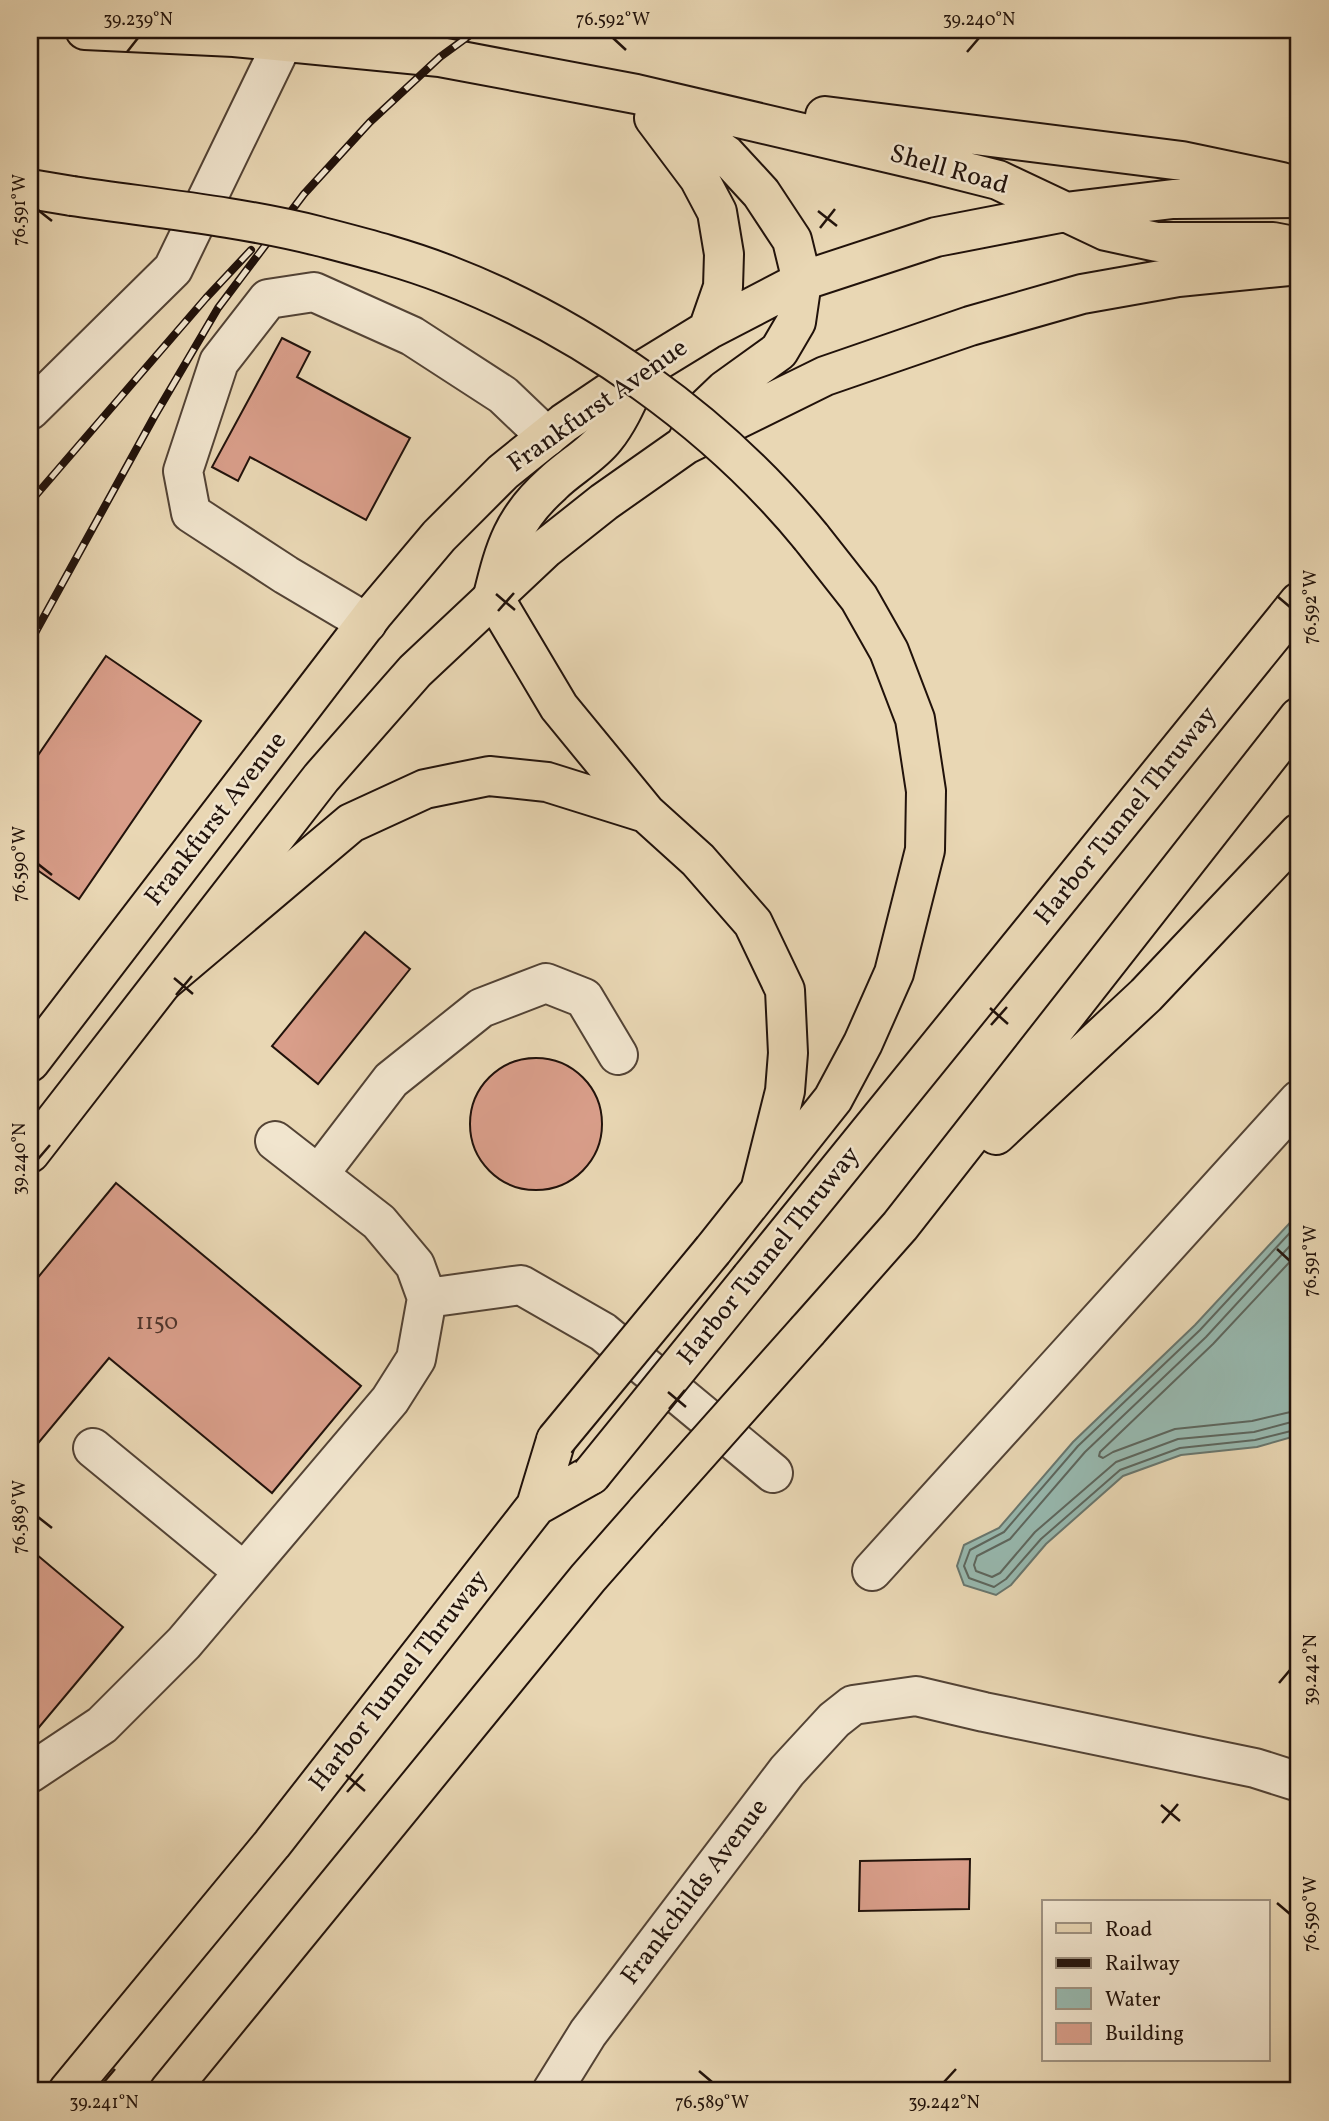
<svg xmlns="http://www.w3.org/2000/svg" width="1329" height="2121" font-family="Vollkorn,serif">
	<style>
		.water { fill: #97b9b0; stroke: #68766e; stroke-width: 2 }
		.lines { fill: none; stroke-linecap: round; stroke-linejoin: round }
		.shore { stroke: #5c665e; stroke-width: 2 }
		.building { fill: #d99e8a; stroke: #21120b; stroke-width: 2 }
		.minor-casing { stroke: #534335; stroke-width: 42 }
		.major-casing { stroke: #21120b; stroke-width: 42 }
		.highway-casing { stroke: #21120b; stroke-width: 42 }
		.minor { stroke: #f1e5ce; stroke-width: 38 }
		.major { stroke: #e9d7b4; stroke-width: 38 }
		.highway { stroke: #e9d7b4; stroke-width: 38 }
		.rail-casing { stroke: #21120b; stroke-width: 8 }
		.rail { stroke: #f1e5ce; stroke-width: 5; stroke-dasharray: 16; stroke-linecap: butt }
		.highway-bridge-casing { stroke: #21120b; stroke-width: 42; stroke-linecap: butt }
		.highway-bridge { stroke: #e9d7b4; stroke-width: 38 }
		.ticks { fill: none; stroke: #21120b; stroke-width: 2.5 }
		.labels { text-anchor: middle; dominant-baseline: central; stroke-width: 5; stroke-linejoin: round; paint-order: stroke }
		.number-label { font-size: 23px; fill: #4f352b }
		.street-label { font-size: 26px; fill: #21120b; stroke: #f1e5ce }
		.neatline { fill: none; stroke: #21120b; stroke-width: 2.5 }
		.ticks-label { font-size: 18px; text-anchor: middle; fill: #21120b }
	</style>
	<rect width="100%" height="100%" fill="#e9d7b4"/>
	<filter id="stains"><feTurbulence type="fractalNoise" baseFrequency=".00286" numOctaves="4"/><feColorMatrix values="0 0 0 0 .2 0 0 0 0 .09 0 0 0 0 .02 0 0 0 .5 -.17"/></filter>
	<radialGradient id="worn" r=".72"><stop offset=".6" stop-color="#630" stop-opacity="0"/><stop offset="1" stop-color="#630" stop-opacity=".3"/></radialGradient>
	<path class="water" d="M1299,1213V1435L1257,1447L1181,1455L1123,1476L1046,1544L1011,1585L996,1595L964,1585L957,1566L964,1545L999,1528L1073,1442L1195,1325Z"/>
	<g class="lines">
		<path class="shore" d="M1299,1223L1200,1330L1078,1446L1004,1532L970,1550L964,1566L969,1578L994,1587L1006,1579L1041,1539L1120,1470L1180,1448L1255,1440L1299,1429
			M1299,1236L1206,1337L1085,1452L1010,1539L977,1556L974,1565L976,1571L992,1577L1000,1573L1035,1532L1116,1462L1178,1439L1254,1432L1299,1420
			M1299,1252L1213,1344L1100,1452L1099,1456L1103,1458L1113,1452L1175,1429L1252,1421L1299,1410"/>
	</g>
	<path class="building" d="M282,338L310,352L297,377L410,438L366,520L250,457L238,481L212,467Z
		M106,656L201,721L79,899L30,865V767Z
		M365,932L410,969L318,1084L272,1046Z
		M470 1124a66 66 0 1 1 132 0a66 66 0 1 1-132 0Z
		M116,1183L361,1386L272,1493L109,1358L30,1453V1287Z
		M30,1549L123,1627L30,1738Z
		M970,1859L969,1909L859,1911L860,1861Z"/>
	<g class="lines">
		<g class="minor-casing">
			<path id="minor" d="M30,410L173,269L283,42
				M367,623L286,575L191,513L183,471L219,362L268,299L314,292L412,336L503,395L547,437
				M319,1174L391,1080L481,1008L546,983L584,998L618,1055
				M427,1298L521,1285L603,1332L773,1473
				M93,1448L244,1572
				M872,1571L1299,1100
				M30,1773L102,1725L184,1643L390,1400L416,1359L427,1298L415,1265L379,1222L275,1141
				M552,2091L588,2033L787,1771L834,1720L853,1705L916,1696L984,1712L1255,1768L1299,1782"/>
		</g>
		<g class="major-casing">
			<path id="major" d="M85,30L234,37L440,57L636,94L931,163L998,180L1106,231L1157,242H1273L1299,247
				M656,107L726,155L761,193L792,240L802,281L796,322L779,351L725,390L703,411L685,445
				M825,116L1182,161L1282,182
				M654,118L699,178L717,212L724,254L723,287L708,330
				M30,1062L374,613L439,536L503,472L564,423L641,371L708,330L802,281L936,237L1065,212L1173,199L1299,198
				M30,1153L321,778L415,671L546,548L604,502L685,445L825,376L970,326L1082,294L1178,277L1299,265"/>
		</g>
		<g class="highway-casing">
			<path id="highway" d="M30,189L72,196
				M641,371C630,394 621,418 605,438C591,456 568,468 552,484C513,519 505,547 493,596L559,707L646,813L698,860L753,923L785,990L788,1053L785,1091L760,1191
				M164,981L351,823L425,789L489,776L547,782L646,813
				M996,1135L1146,995L1299,833
				M713,1250L833,1099L863,1043L894,973L925,850L926,791L915,719L889,651L859,598L811,537
				M751,1278L1299,602
				M808,1330L900,1226L1299,717
				M536,1506L556,1440
				M68,2091L272,1844L536,1506L591,1475
				M169,2091L588,1578L646,1512"/>
		</g>
		<use href="#minor" class="minor"/>
		<use href="#major" class="major"/>
		<use href="#highway" class="highway"/>
		<g class="rail-casing">
			<path id="rail" d="M30,502L206,298L251,250
				M30,642L154,417L218,308L304,194L370,122L440,57L477,30"/>
		</g>
		<use href="#rail" class="rail"/>
		<g class="highway-bridge-casing">
			<path id="highway-bridge" d="M72,196C153,208 238,216 318,236C360,247 404,258 445,274C583,327 717,422 811,537
				M556,1440L713,1250
				M591,1475L751,1278
				M646,1512L808,1330"/>
		</g>
		<use href="#highway-bridge" class="highway-bridge"/>
	</g>
	<path class="ticks" d="M613,38L626,50M127,52L138,38M967,52L979,38M38,210L52,221M818,211L837,226M820,228L835,209M496,594L515,610M1277,596L1290,607M498,611L514,593M38,864L52,875M174,978L193,994M176,995L192,976M990,1008L1008,1024M991,1025L1007,1007M38,1159L50,1145M1277,1249L1290,1261M668,1392L686,1407M669,1409L685,1390M38,1517L52,1528M1279,1683L1290,1670M346,1775L365,1791M347,1792L363,1774M1161,1805L1180,1821M1162,1823L1178,1804M1277,1903L1290,1914M699,2071L712,2082M104,2082L115,2069M944,2082L956,2069"/>
	<g class="labels">
		<g class="number-label">
			<text x="157" y="1323">1150</text>
		</g>
		<g class="street-label">
			<text transform="translate(949 170) rotate(16)">Shell Road</text>
			<text transform="translate(598 406) rotate(-35)">Frankfurst Avenue</text>
			<text transform="translate(1126 816) rotate(-51)">Harbor Tunnel Thruway</text>
			<text transform="translate(216 819) rotate(-52)">Frankfurst Avenue</text>
			<text transform="translate(769 1256) rotate(-51)">Harbor Tunnel Thruway</text>
			<text transform="translate(399 1681) rotate(-52)">Harbor Tunnel Thruway</text>
			<text transform="translate(695 1892) rotate(-53)">Frankchilds Avenue</text>
		</g>
	</g>
	<rect width="1329" height="2121" fill="none" stroke="#e9d7b4" stroke-width="77"/>
	<rect x="1042" y="1900" width="228" height="161" fill="#f1e5ce" stroke="#9e9180" stroke-width="2"/>
	<rect x="1056" y="1923" width="35" height="10" fill="#e9d7b4" stroke="#9e9180" stroke-width="2"/>
	<text x="1105" y="1936" font-size="21" fill="#21120b">Road</text>
	<rect x="1056" y="1958" width="35" height="10" fill="#21120b" stroke="#9e9180" stroke-width="2"/>
	<text x="1105" y="1970" font-size="21" fill="#21120b">Railway</text>
	<rect x="1056" y="1988" width="35" height="21" fill="#97b9b0" stroke="#9e9180" stroke-width="2"/>
	<text x="1105" y="2006" font-size="21" fill="#21120b">Water</text>
	<rect x="1056" y="2023" width="35" height="21" fill="#d99e8a" stroke="#9e9180" stroke-width="2"/>
	<text x="1105" y="2040" font-size="21" fill="#21120b">Building</text>
	<rect x="38" y="38" width="1252" height="2044" class="neatline"/>
	<g class="ticks-label">
		<text x="138" y="25">39.239°N</text>
		<text x="613" y="25">76.592°W</text>
		<text x="979" y="25">39.240°N</text>
		<text transform="translate(19 210) rotate(-90)" y="6">76.591°W</text>
		<text transform="translate(1310 607) rotate(-90)" y="6">76.592°W</text>
		<text transform="translate(19 864) rotate(-90)" y="6">76.590°W</text>
		<text transform="translate(19 1159) rotate(-90)" y="6">39.240°N</text>
		<text transform="translate(1310 1261) rotate(-90)" y="6">76.591°W</text>
		<text transform="translate(19 1517) rotate(-90)" y="6">76.589°W</text>
		<text transform="translate(1310 1670) rotate(-90)" y="6">39.242°N</text>
		<text transform="translate(1310 1914) rotate(-90)" y="6">76.590°W</text>
		<text x="104" y="2108">39.241°N</text>
		<text x="712" y="2108">76.589°W</text>
		<text x="944" y="2108">39.242°N</text>
	</g>
	<rect width="100%" height="100%" filter="url(#stains)"/>
	<rect width="100%" height="100%" fill="url(#worn)"/>
</svg>
